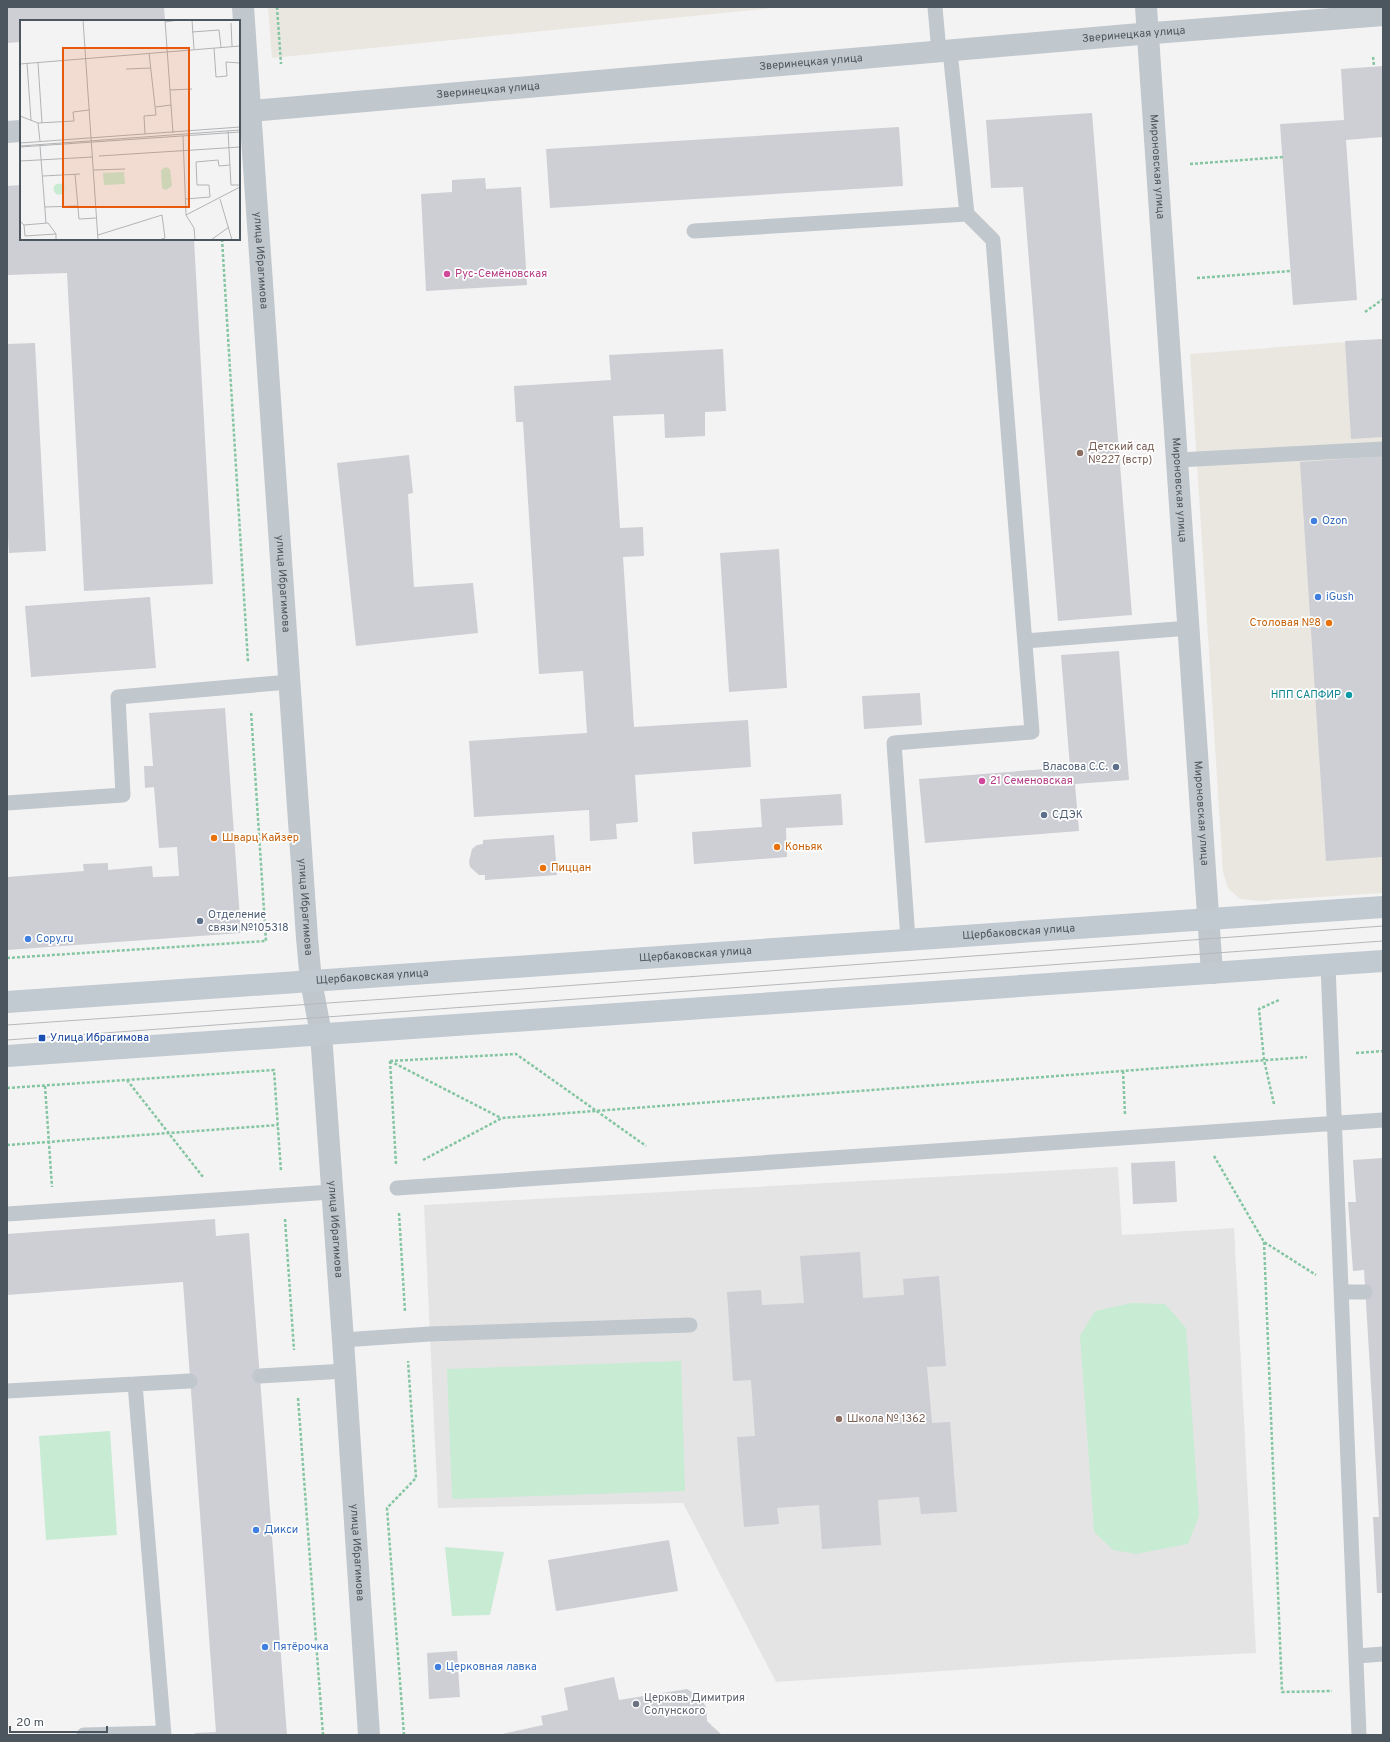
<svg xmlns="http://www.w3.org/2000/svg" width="1390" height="1742" font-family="Overpass,sans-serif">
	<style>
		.commercial { fill: #eae7e1 }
		.education { fill: #e5e4e4 }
		.green { fill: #c8ebd4 }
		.building { fill: #cdcfd4 }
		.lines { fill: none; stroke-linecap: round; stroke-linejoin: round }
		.path { stroke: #84c5a2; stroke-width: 2.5; stroke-dasharray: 3 2; stroke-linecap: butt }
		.service { stroke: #c0c7cd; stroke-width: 15 }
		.minor { stroke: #c0c7cd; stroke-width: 22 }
		.secondary { stroke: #c1c9d1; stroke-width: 22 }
		.tram { stroke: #b5b8bc; stroke-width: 1 }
		.hotel-dot { fill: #d1479c; stroke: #fff; stroke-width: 1.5 }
		.education-dot { fill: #8d6e63; stroke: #fff; stroke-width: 1.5 }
		.shop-dot { fill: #3f7fe0; stroke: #fff; stroke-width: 1.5 }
		.food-dot { fill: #e8710a; stroke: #fff; stroke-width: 1.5 }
		.culture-dot { fill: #0f9aa8; stroke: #fff; stroke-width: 1.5 }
		.service-dot { fill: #5c6f8a; stroke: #fff; stroke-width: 1.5 }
		.transit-dot { fill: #1a4fb4; stroke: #fff; stroke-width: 1.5 }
		.worship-dot { fill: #6b7280; stroke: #fff; stroke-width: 1.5 }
		.labels { text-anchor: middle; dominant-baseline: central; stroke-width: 3.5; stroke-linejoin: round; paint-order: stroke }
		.street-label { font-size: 11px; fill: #4c565e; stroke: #fff }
		.hotel-label { font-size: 11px; fill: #b23c85; stroke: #fff; text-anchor: start }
		.education-label { font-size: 11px; fill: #785e54; stroke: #fff; text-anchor: start }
		.shop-label { font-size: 11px; fill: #366cbe; stroke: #fff; text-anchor: start }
		.food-label { font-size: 11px; fill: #c56008; stroke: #fff; text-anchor: start }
		.culture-label { font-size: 11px; fill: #0d838f; stroke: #fff; text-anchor: end }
		.service-label { font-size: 11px; fill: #4e5e75; stroke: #fff; text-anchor: start }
		.transit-label { font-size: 11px; fill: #164399; stroke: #fff; text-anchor: start }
		.worship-label { font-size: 11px; fill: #5b616d; stroke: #fff; text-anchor: start }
		.inset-road { fill: none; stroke: #b1b4b7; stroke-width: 1 }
		.view { fill: #e8590c; fill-opacity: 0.15; stroke: #e8590c; stroke-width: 2 }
		.inset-edge { fill: none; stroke: #4c565e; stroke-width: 2 }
	</style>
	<rect width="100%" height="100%" fill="#f4f3f3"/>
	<path class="commercial" d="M268,7H783L272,58Z
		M1383,339V893L1259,901L1240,899L1228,888L1223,872L1190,354Z"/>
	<path class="education" d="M1118,1167L1122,1235L1234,1228L1256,1653L1077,1662L776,1682L683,1503L438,1508L424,1205Z"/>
	<path class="green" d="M1132,1303L1165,1304L1186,1328L1199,1516L1188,1544L1136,1554L1113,1550L1094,1532L1080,1336L1095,1311Z
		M681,1361L685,1491L452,1499L447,1369Z
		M110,1431L117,1535L46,1540L39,1436Z
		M445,1547L504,1552L490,1615L452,1616Z"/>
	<path class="building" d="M7,7H164L165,21H21V42L7,43Z
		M1383,66V137L1346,140L1357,300L1293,305L1280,124L1344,120L1341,69Z
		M1092,113L1132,615L1058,621L1023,187L991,188L986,120Z
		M899,127L903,186L550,208L546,149Z
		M485,178L486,189L521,187L527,285L426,291L421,194L452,192V180Z
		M21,185V239H194L213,584L84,591L67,273L7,275V186Z
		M1383,339V437L1351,439L1345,341Z
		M35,343L46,551L9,553L7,521V344Z
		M723,349L726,411L705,412V436L665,438L664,414L613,416L620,528L643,527L644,556L623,557L634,727L748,720L751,767L635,775L638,822L616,824L617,839L590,841L589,810L474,817L469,741L587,733L583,671L539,674L523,422H516L514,386L611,380L609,355Z
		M409,455L413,493L408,494L414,587L473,583L478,633L356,646L337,463Z
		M1383,456V857L1326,861L1300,462Z
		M779,549L787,688L729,692L720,553Z
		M150,597L156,668L31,677L25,606Z
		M1119,651L1129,780L1075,784L1079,831L925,843L919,779L1070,767L1061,655Z
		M920,693L922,725L864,729L862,696Z
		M225,708L241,933L7,950V877L84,871L83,864L108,863V870L152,866L153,877L179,876L177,847L159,848L154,787L145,788L144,766H153L149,713Z
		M841,794L843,825L786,828L787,857L694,864L692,832L762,827L760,799Z
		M554,835L557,875L485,880V875H479L470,867L469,861L472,849L477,845L483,844V840Z
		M1383,1158V1593H1377L1373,1517H1379L1364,1270L1353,1271L1348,1202H1356L1353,1160Z
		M1175,1161L1177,1202L1133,1204L1131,1163Z
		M215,1219L216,1236L249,1233L287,1735H195V1733L216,1732L183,1282L7,1295V1234Z
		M860,1252L863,1298L904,1295L903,1279L939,1276L946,1366L927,1367L932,1423L950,1422L957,1512L921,1514L919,1497L878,1500L881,1545L822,1549L819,1505L777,1508L779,1524L744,1527L737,1437L755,1436L751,1380L733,1381L727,1292L761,1290L762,1305L804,1303L800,1256Z
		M669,1540L678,1591L556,1611L548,1560Z
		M457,1651L460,1697L429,1699L427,1653Z
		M614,1677L619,1700L687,1689L700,1697L706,1707L707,1721L722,1735H498L543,1725L541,1716L568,1710L564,1688Z"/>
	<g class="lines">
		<path class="path" d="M277,7L281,64
			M1373,57L1374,66
			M1190,164L1283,157
			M222,239L248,662
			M1197,278L1291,271
			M1365,312L1383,299
			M7,958L266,941L251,711
			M1356,1053L1383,1051
			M390,1061L396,1164
			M390,1061L516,1054L646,1146
			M390,1061L501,1118
			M1123,1071L1125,1114
			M127,1080L203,1177
			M45,1086L52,1187
			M7,1088L274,1070L281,1172
			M1274,1104L1264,1060L1259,1009L1279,1000
			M7,1145L278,1125
			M1214,1156L1264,1242L1316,1275
			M423,1160L502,1118L1307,1057
			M399,1213L405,1312
			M285,1219L294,1350
			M1264,1242L1282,1692L1332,1691
			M298,1398L323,1735
			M404,1735L387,1508L416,1478L408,1361"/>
		<path class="service" d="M935,7L939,52
			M694,231L967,214
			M1178,460L1383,449
			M1025,641L1189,628
			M7,803L123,795L118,697L289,682
			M908,939L894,743L1032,732L993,240L967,214L950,51
			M1328,965L1359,1735
			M397,1188L1383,1120
			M7,1214L332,1192
			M1341,1292H1365
			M343,1340L430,1334L690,1325
			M260,1376L345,1371
			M135,1384L164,1735
			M7,1391L190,1381
			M1357,1656L1383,1654
			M84,1735L164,1733"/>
		<g class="minor">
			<path id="s1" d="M243,7L307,938L311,981L321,1034L343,1340L369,1735"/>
			<path id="s2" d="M1146,7L1212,973"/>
			<path id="s3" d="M239,112L1128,35L1383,15"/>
			<path d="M7,132L21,131"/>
		</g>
		<g class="secondary">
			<path id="s4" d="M7,1002L1383,907"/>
			<path d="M7,1056L1383,961"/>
		</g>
		<path class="tram" d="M7,1025L386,999L1383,926
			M7,1040L1383,941"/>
	</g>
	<g class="hotel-dot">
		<circle cx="447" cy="274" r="4"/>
		<circle cx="982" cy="781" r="4"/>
	</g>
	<g class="education-dot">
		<circle cx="1080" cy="453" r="4"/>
		<circle cx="839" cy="1419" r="4"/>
	</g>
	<g class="shop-dot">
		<circle cx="1314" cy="521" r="4"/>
		<circle cx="1318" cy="597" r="4"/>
		<circle cx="28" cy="939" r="4"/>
		<circle cx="256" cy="1530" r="4"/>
		<circle cx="265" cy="1647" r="4"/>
		<circle cx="438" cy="1667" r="4"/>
	</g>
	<g class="food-dot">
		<circle cx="1329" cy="623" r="4"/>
		<circle cx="214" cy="838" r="4"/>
		<circle cx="777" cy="847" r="4"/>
		<circle cx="543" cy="868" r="4"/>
	</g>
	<circle class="culture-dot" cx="1349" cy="695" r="4"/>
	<g class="service-dot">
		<circle cx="1116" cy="767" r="4"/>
		<circle cx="1044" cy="815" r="4"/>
		<circle cx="200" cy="921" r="4"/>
	</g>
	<rect class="transit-dot" x="38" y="1034" width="8" height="8" rx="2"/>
	<circle class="worship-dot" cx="636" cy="1704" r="4"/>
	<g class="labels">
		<g class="street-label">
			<text stroke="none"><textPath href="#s3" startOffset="898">Зверинецкая улица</textPath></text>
			<text stroke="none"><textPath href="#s3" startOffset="574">Зверинецкая улица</textPath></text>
			<text stroke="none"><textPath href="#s3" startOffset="250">Зверинецкая улица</textPath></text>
			<text stroke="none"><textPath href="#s2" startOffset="160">Мироновская улица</textPath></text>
			<text stroke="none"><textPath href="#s1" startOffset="254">улица Ибрагимова</textPath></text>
			<text stroke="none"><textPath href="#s2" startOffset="484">Мироновская улица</textPath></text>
			<text stroke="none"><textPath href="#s1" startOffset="578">улица Ибрагимова</textPath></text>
			<text stroke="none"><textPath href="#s2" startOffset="808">Мироновская улица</textPath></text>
			<text stroke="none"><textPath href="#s1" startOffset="902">улица Ибрагимова</textPath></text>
			<text stroke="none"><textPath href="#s4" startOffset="1014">Щербаковская улица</textPath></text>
			<text stroke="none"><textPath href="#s4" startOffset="690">Щербаковская улица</textPath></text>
			<text stroke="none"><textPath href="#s4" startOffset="366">Щербаковская улица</textPath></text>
			<text stroke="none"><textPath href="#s1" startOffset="1226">улица Ибрагимова</textPath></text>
			<text stroke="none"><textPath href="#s1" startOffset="1550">улица Ибрагимова</textPath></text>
		</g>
		<g class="hotel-label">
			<text x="455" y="274">Рус-Семёновская</text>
			<text x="990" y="781">21 Семеновская</text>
		</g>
		<g class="education-label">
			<text x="1088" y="447">Детский сад<tspan x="1088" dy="13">№227 (встр)</tspan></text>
			<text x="847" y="1419">Школа № 1362</text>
		</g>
		<g class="shop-label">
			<text x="1322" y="521">Ozon</text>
			<text x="1326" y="597">iGush</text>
			<text x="36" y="939">Copy.ru</text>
			<text x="264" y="1530">Дикси</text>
			<text x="273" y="1647">Пятёрочка</text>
			<text x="446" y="1667">Церковная лавка</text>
		</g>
		<g class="food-label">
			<text x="1321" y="623" text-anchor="end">Столовая №8</text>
			<text x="222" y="838">Шварц Кайзер</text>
			<text x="785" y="847">Коньяк</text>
			<text x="551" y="868">Пиццан</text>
		</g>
		<g class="culture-label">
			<text x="1341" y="695">НПП САПФИР</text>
		</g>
		<g class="service-label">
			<text x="1108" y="767" text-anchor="end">Власова С.С.</text>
			<text x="1052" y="815">СДЭК</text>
			<text x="208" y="915">Отделение<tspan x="208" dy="13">связи №105318</tspan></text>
		</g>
		<g class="transit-label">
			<text x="50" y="1038">Улица Ибрагимова</text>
		</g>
		<g class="worship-label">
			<text x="644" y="1698">Церковь Димитрия<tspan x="644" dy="13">Солунского</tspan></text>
		</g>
	</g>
	<g transform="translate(20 20)">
		<rect width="220" height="220" fill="#f4f3f3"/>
		<path d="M146,147L150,149L152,166L146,170L142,168L141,150ZM104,152L105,164L84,165L83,153ZM33.5 169a5.5 5.5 0 1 1 11 0a5.5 5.5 0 1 1-11 0Z" fill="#c8ebd4"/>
		<path class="inset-road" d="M63,0L78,220M145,0L153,113M172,0L174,29M145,2L158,0M211,3L212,26M172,12L199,10L201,27M194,28L196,57L207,56L206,42L220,43M7,43L11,100M18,43L22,103M0,44L220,26M106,49L131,48M150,70L172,69M136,87L151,85M0,96L18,103M208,111L211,165H220M125,114L124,96L136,95L129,33M163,116L166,195L174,208L175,220M20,121L18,103L54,101L53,92L69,90M0,123L220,107M0,126L220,110M20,126L26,203M0,127L220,112M79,136L220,127M0,141L73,137M74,150L105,149M55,154L59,199L77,198M23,156L60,154M166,179L190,177L189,165H177L176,142L198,140L199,146L210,145M200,179L212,220M25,187L57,186M166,195L220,167M0,201L4,205L28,203L36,214M4,205L5,216L36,214V220M78,215L142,195L145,218L139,220M191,220L209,207"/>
		<path class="view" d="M43,28H169V187H43Z"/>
		<rect width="220" height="220" class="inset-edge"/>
	</g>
	<rect width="1390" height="1742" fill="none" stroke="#4c565e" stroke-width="16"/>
	<path d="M10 1726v6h97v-6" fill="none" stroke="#4c565e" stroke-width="2"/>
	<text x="16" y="1726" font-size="12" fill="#4c565e" stroke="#ffffff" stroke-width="3" paint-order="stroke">20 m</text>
</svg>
